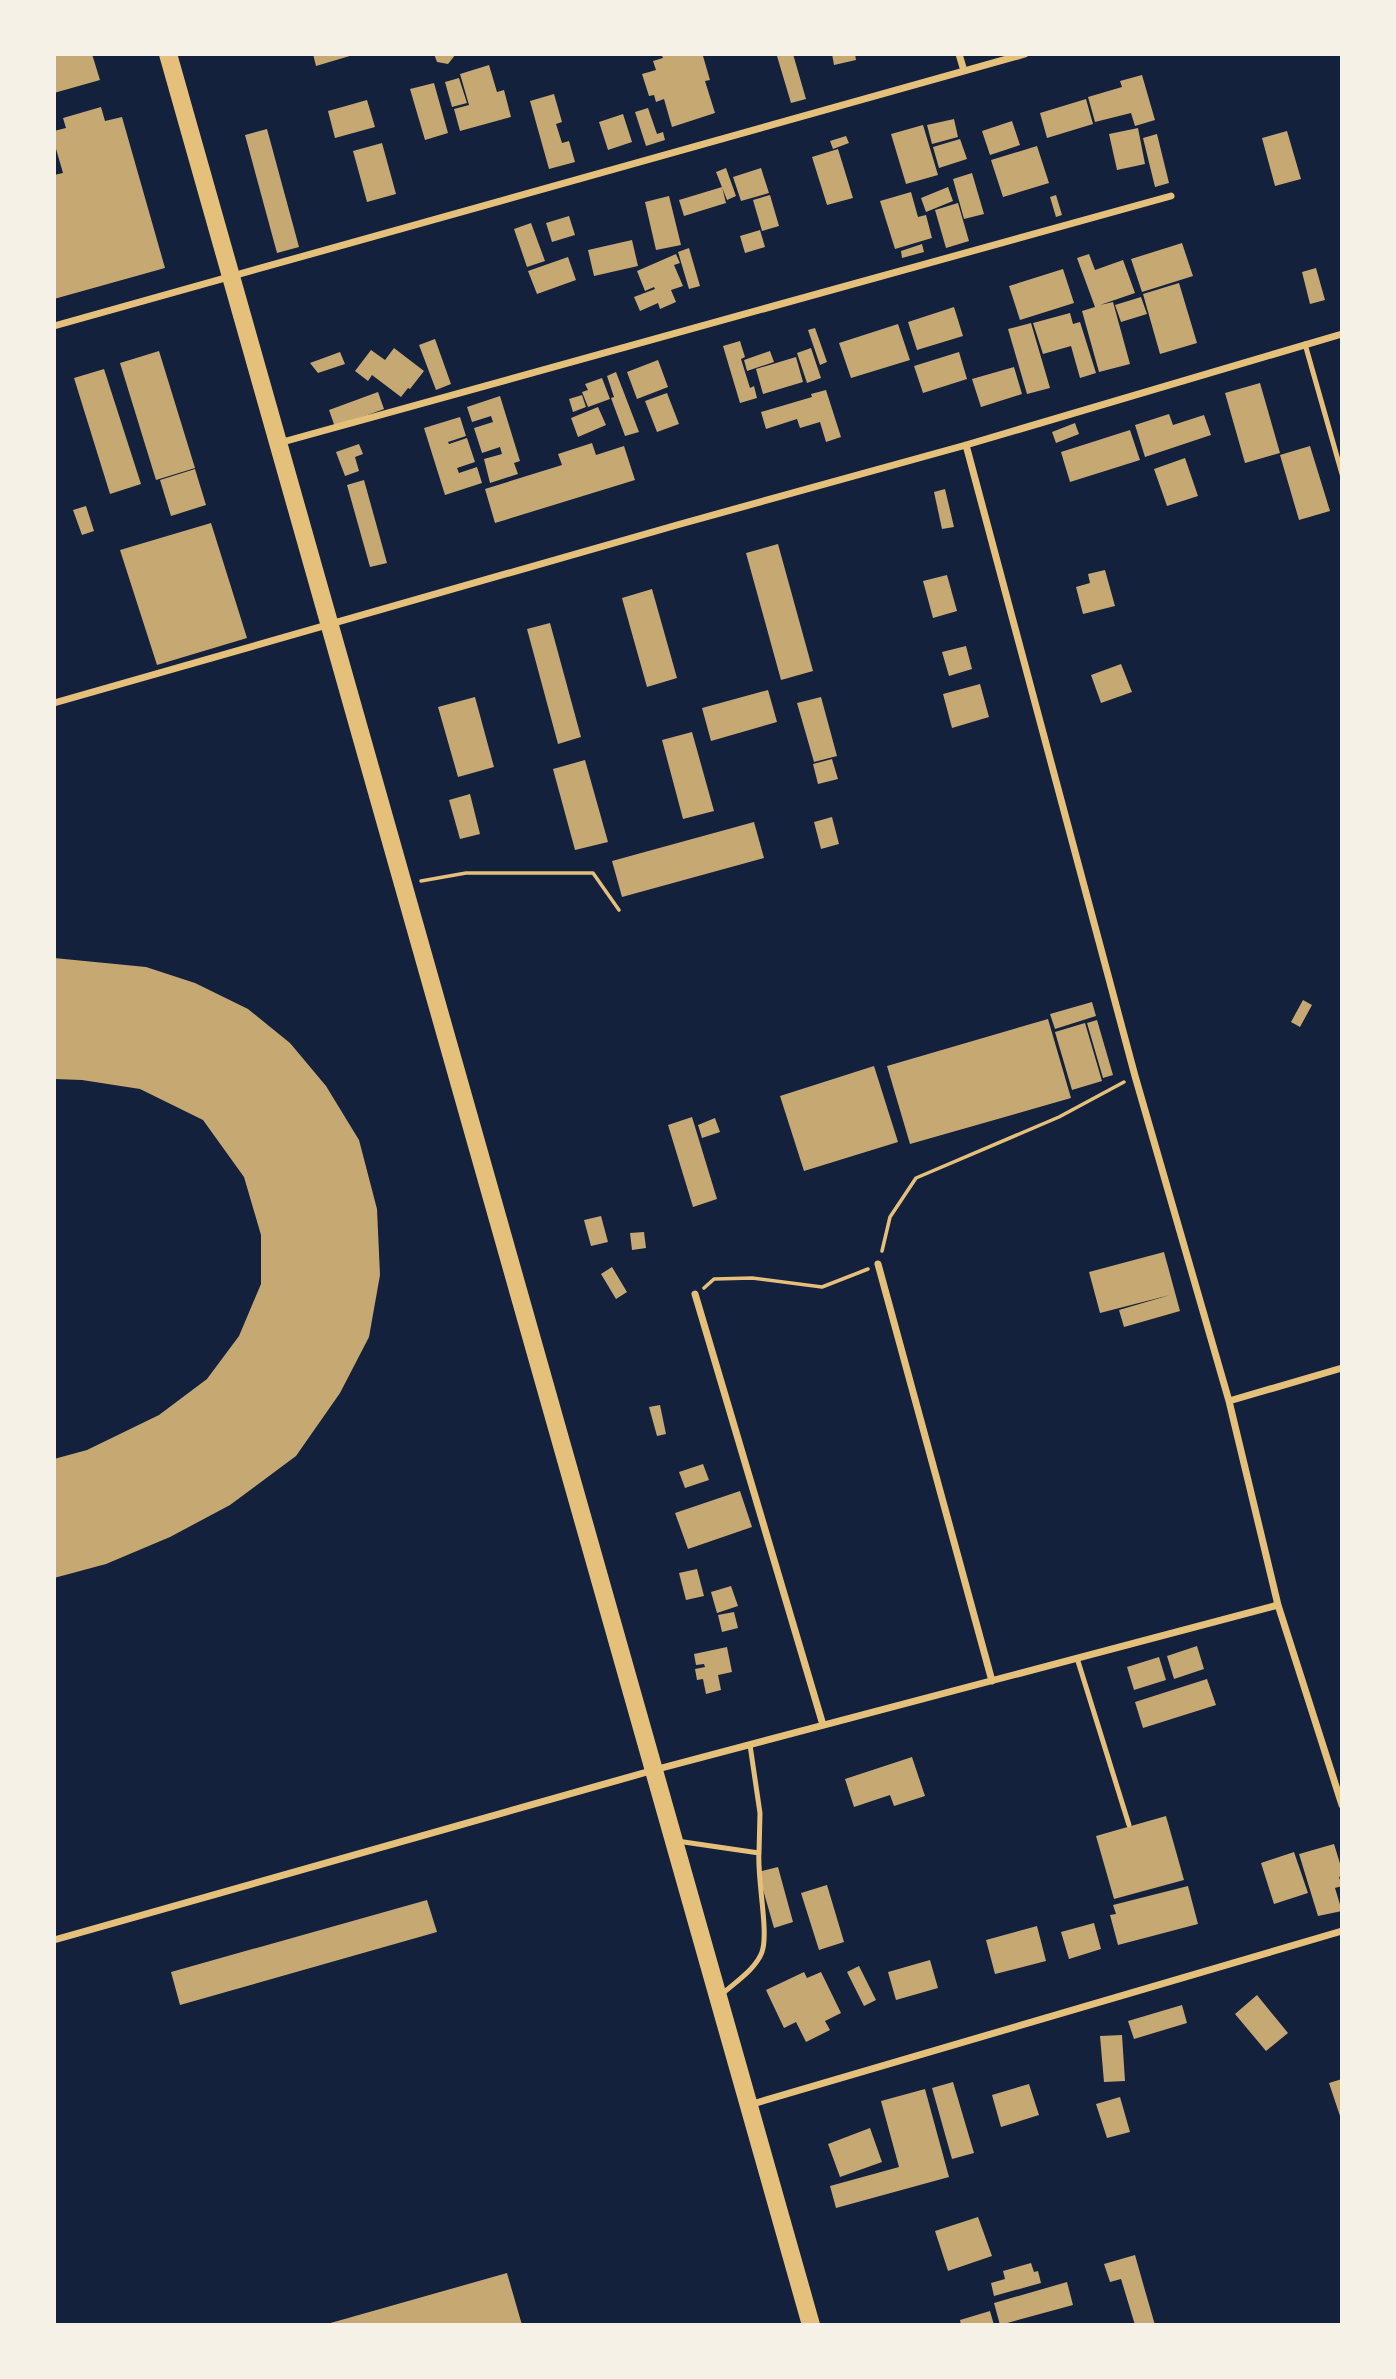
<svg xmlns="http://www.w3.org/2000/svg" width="1396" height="2379" font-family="'Times New Roman',serif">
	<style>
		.building { fill: #c6a872 }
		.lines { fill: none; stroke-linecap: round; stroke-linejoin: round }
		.path { stroke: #e5c07b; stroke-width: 3.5 }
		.service { stroke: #e5c07b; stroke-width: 5 }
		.minor { stroke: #e5c07b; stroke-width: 7 }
		.primary { stroke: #e5c07b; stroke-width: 18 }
	</style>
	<rect width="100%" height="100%" fill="#14213d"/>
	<path class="building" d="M54,54H92L100,80L54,93Z
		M313,54H353V55L316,66Z
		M434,54H456L448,64L437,62Z
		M661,54L703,56L710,80L705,81L715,113L672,127L664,99L656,102L654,95L649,96L642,74L656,70L653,61L663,58Z
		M783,54H793L806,99L791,103L777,56Z
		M832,54H855L856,60L834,65Z
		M489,65L497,92L504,90L511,117L460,131L454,109L469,105L460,74Z
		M1142,75L1155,120L1135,126L1131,113L1095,122L1088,97L1122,87L1120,81Z
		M459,78L467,103L452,107L445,82Z
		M434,83L448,133L425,140L410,89Z
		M554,94L562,122L556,124L562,143L569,141L575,162L549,169L530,101Z
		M1086,99L1093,124L1047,138L1040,113Z
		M367,100L375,127L335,138L328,111Z
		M101,107L105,121L122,117L165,268L54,299V175L63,173L54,142V131L66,128L63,118Z
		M648,108L657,134L663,132L665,140L646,146L635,112Z
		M623,114L632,142L608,150L599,122Z
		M954,119L958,137L932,144L927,125Z
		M1012,121L1020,145L990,155L982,131Z
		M923,125L938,175L906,184L891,134Z
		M1138,128L1145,164L1117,170L1109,134Z
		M267,129L299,247L277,253L245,135Z
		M1287,131L1301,179L1275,186L1262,138Z
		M1157,134L1169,183L1155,187L1143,138Z
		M846,136L849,143L833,149L830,141Z
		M960,139L967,159L939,168L933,147Z
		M382,143L396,194L367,202L353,151Z
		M1037,146L1049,183L1003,197L991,160Z
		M838,149L853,198L827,205L812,157Z
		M726,168L736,196L727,200L716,172Z
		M761,168L769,193L741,201L733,177Z
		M972,173L984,214L964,219L953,179Z
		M722,187L726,203L684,216L679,200Z
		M948,187L953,201L926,212L921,198Z
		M911,192L918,217L926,215L932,238L895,249L880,201Z
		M770,195L779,226L762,231L753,200Z
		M1056,195L1062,215L1056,217L1050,197Z
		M669,196L681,245L656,250L645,202Z
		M958,203L969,241L946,248L935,210Z
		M569,216L575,235L552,242L546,223Z
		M531,223L545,261L527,267L514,229Z
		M760,230L765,247L745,253L740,236Z
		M632,240L638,266L594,276L588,250Z
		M1182,243L1193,276L1142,292L1131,259Z
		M922,244L924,252L902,258L901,251Z
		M689,248L700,286L689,289L678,252Z
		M676,254L680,263L674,265L683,286L671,290L676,302L660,309L658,303L640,311L634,297L655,289L654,287L645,291L637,271Z
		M1089,254L1095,270L1123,260L1135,293L1100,305L1113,302L1130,364L1099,372L1082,311L1095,307L1077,258Z
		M568,257L576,280L537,294L528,271Z
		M1316,268L1325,300L1310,304L1302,272Z
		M1063,269L1074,303L1020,320L1009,286Z
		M1179,283L1197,343L1160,354L1143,294Z
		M1141,297L1147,314L1121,322L1115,305Z
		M954,307L963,336L917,350L908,322Z
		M1070,313L1073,324L1080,322L1096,373L1080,378L1071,346L1043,354L1033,323Z
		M1031,323L1050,388L1027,394L1008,329Z
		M898,324L910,360L851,378L839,343Z
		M815,328L827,362L820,365L808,330Z
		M435,339L451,384L436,390L419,345Z
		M740,341L745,357L741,359L750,388L754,386L757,398L740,403L723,346Z
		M394,348L424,371L410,389L408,388L401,397L372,375L368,381L355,371L371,350L385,360Z
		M811,348L821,378L807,383L797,353Z
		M159,351L195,468L156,480L120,363Z
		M770,351L774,362L747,371L744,360Z
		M340,352L345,364L318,373L310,363Z
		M959,352L967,379L923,393L914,366Z
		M796,357L803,382L763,394L756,369Z
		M658,360L668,387L637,399L627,372Z
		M1014,367L1022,394L981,407L972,379Z
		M104,369L141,484L110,494L74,378Z
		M616,372L639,432L625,436L611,398L614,397L607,376Z
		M602,378L610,399L588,407L582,392L588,390L585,384Z
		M1260,383L1280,453L1245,463L1225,393Z
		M826,390L841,437L826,442L820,422L800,428L797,419L766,429L761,412L812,397L811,394Z
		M378,392L384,409L335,427L329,410Z
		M667,393L679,424L657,432L645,401Z
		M582,395L586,407L573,412L569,399Z
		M500,396L520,461L514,463L518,474L490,483L484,459L502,454L500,447L482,453L474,428L493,422L491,416L472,422L467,407Z
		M598,407L606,425L578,437L571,418Z
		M1169,414L1173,425L1204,415L1211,435L1145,457L1135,425Z
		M460,417L466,436L448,442L449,444L467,438L475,462L457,468L459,473L477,467L482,483L445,495L424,428Z
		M1075,423L1079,434L1056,443L1052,432Z
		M1130,430L1140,460L1070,482L1061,452Z
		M592,443L596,455L624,446L635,480L495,523L485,489L562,465L558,454Z
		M359,444L363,454L355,457L359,471L345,476L336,452Z
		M1310,446L1330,511L1299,520L1280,455Z
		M1185,458L1198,496L1167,506L1154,469Z
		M195,469L206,505L171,516L160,480Z
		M364,480L387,563L370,567L347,485Z
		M945,489L954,527L942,529L934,492Z
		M86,506L94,531L82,535L73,510Z
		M211,523L247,638L157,665L120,550Z
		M778,544L813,671L781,680L746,553Z
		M1105,570L1115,606L1083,614L1076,587L1090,583L1088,574Z
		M947,575L957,611L933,618L923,581Z
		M652,589L677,678L647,687L622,598Z
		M550,623L581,737L558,744L527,629Z
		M966,646L972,669L949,676L942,652Z
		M1121,664L1132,692L1101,703L1091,675Z
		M980,684L989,717L952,728L943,694Z
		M768,690L777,722L711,741L702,708Z
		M475,697L494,767L458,777L438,707Z
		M821,697L837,756L814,762L797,703Z
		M692,732L714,811L683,819L662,740Z
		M832,759L838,779L818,784L813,764Z
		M585,760L608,842L575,850L553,769Z
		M470,794L480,834L460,839L449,800Z
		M832,817L839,844L821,849L814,822Z
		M754,822L764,858L622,897L612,861Z
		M54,958L146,967L195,983L248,1009L290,1043L326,1086L359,1140L377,1209L380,1275L369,1337L340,1393L296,1456L230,1505L170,1537L106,1564L54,1578V1459L87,1450L159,1415L207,1379L239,1336L261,1284V1235L244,1177L203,1120L140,1089L82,1080L54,1079Z
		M1303,1000L1312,1005L1300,1027L1291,1022Z
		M1092,1002L1096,1016L1055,1029L1050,1014Z
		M1048,1019L1071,1098L910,1144L887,1066Z
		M1097,1020L1113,1075L1103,1078L1087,1023Z
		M1085,1023L1102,1081L1072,1090L1055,1032Z
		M874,1066L898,1142L804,1171L780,1096Z
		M692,1117L717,1199L693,1207L668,1125Z
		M715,1118L720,1132L702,1138L698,1125Z
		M601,1216L608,1242L591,1246L584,1220Z
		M644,1232L646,1248L632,1250L630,1233Z
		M1164,1252L1180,1311L1124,1327L1119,1310L1170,1295L1100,1313L1089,1272Z
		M612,1267L627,1292L616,1299L601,1274Z
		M660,1405L666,1434L657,1436L649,1407Z
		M703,1464L709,1480L685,1488L679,1472Z
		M740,1491L752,1527L688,1549L675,1513Z
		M697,1569L704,1596L686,1600L679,1573Z
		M731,1586L738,1606L717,1613L711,1592Z
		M734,1612L738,1628L722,1632L718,1615Z
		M1197,1646L1204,1669L1174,1679L1167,1656Z
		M727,1647L732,1672L718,1675L721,1690L706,1694L703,1679L697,1680L695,1669L705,1667L704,1664L696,1665L694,1654Z
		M1159,1657L1166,1680L1134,1690L1127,1667Z
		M1207,1679L1216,1705L1143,1728L1135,1702Z
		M912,1757L925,1796L894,1806L890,1795L854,1807L845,1779Z
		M1166,1816L1184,1880L1114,1899L1096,1836Z
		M1334,1844L1342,1870V1876L1339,1877L1342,1886L1335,1888L1342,1911L1318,1916L1299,1854Z
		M1294,1852L1308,1893L1274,1904L1261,1863Z
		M778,1867L793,1922L774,1928L758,1872Z
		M827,1885L844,1942L819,1950L801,1893Z
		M1188,1886L1198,1924L1118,1945L1110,1915L1116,1914L1113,1905Z
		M427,1900L437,1932L180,2005L171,1972Z
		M1094,1923L1101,1949L1069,1959L1061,1932Z
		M1037,1926L1046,1961L995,1974L986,1940Z
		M930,1960L938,1988L896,2000L888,1972Z
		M859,1966L876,2000L864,2006L847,1972Z
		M804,1972L807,1978L821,1972L841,2013L825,2021L830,2030L806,2042L796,2022L784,2028L766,1990Z
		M1257,1995L1288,2033L1266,2051L1235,2014Z
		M1182,2005L1187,2023L1134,2039L1128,2021Z
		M1122,2035L1125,2081L1104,2082L1100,2036Z
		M1342,2079V2119H1341L1329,2083Z
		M953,2082L974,2153L952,2159L932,2088Z
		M1029,2084L1039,2115L1001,2127L992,2095Z
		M925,2089L949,2177L836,2208L830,2186L899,2167L881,2101Z
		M1120,2097L1130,2132L1107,2138L1096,2104Z
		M870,2128L882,2162L840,2177L828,2144Z
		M978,2217L992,2256L948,2271L935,2231Z
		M1135,2255L1144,2287L1155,2325H1135L1121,2279L1110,2282L1104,2264Z
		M1031,2263L1034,2272L1038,2271L1041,2283L994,2296L991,2283L1005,2279L1003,2271Z
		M507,2273L522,2325H327V2324Z
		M1067,2282L1073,2305L1000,2325L994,2303Z
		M990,2311L994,2325H961L960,2320Z"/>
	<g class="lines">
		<path class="path" d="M421,881L466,873H593L619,910
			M882,1251L890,1217L916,1178L1059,1117L1124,1082
			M704,1288L714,1279L752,1278L822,1287L868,1269"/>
		<path class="service" d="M1305,344L1342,474
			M1077,1658L1129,1825
			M750,1745L760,1813L759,1853
			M677,1841L759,1853C757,1879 769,1932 762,1952C756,1969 734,1983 721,1995"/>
		<path class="minor" d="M959,54L964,71
			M54,326L1025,54
			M279,443L1171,196
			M966,445L1135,1076L1229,1401L1278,1605L1342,1805
			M54,703L677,525L966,445L1342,334
			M878,1264L992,1681
			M695,1294L823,1725
			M1229,1401L1342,1368
			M54,1940L654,1770L1278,1605
			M749,2105L1342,1931"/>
		<path class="primary" d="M168,54L811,2325"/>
	</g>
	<rect width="1396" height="2379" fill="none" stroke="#f6f1e7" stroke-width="112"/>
</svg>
